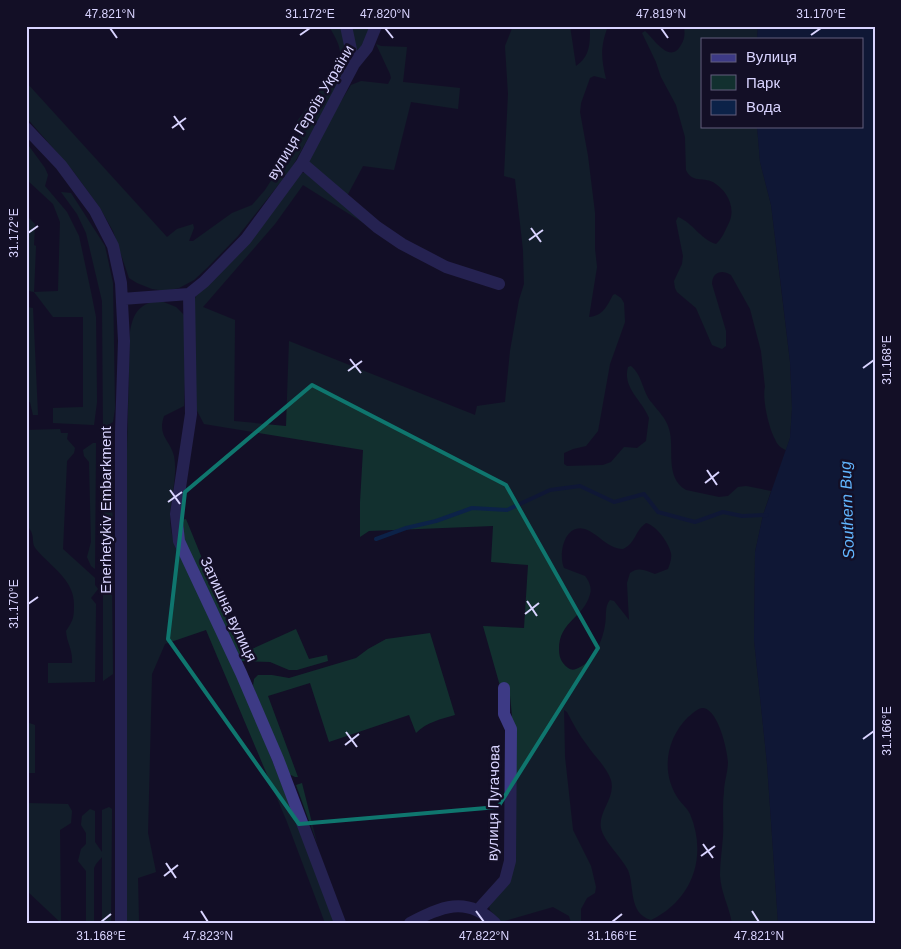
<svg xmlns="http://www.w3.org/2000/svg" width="901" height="949" font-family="Arial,sans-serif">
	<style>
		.green { fill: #12302f; fill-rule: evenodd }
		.water { fill: #0c2248 }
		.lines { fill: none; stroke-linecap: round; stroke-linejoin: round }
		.stream { stroke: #0c2248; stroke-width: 4 }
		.minor { stroke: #3d3a85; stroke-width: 12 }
		.marked { fill: none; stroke: #0f766e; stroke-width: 4; stroke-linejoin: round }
		.ticks { fill: none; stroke: #d9d4ff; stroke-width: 2 }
		.labels { text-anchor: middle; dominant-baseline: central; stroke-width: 5; stroke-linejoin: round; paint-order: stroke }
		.street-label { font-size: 15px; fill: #d9d4ff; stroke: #130f26 }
		.water-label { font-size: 16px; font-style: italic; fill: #62b6ff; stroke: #130f26 }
		.neatline { fill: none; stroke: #d9d4ff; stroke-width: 2 }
		.ticks-label { font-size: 12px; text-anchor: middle; fill: #d9d4ff }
	</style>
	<rect width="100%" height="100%" fill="#130f26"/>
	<path class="green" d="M329,26H340L346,41L347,66L338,85L291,169L238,236L208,267L194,280L179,288L166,291L152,289L137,283L129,278L113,231L100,208L73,171L26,117V82L167,237L177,229L193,224L194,228L189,241H193L232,213L252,205L265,190L283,162L281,160L301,133L292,128L339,65C343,48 337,41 329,26Z
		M350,26H371L357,55Z
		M513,26H570L576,66C591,56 590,42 590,26H608C600,47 601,58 606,79L594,76L590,78L581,103L580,112L588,156L595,213V249L597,267L589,317C603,316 607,306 613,295L615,294L621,298L624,303L625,322L610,364L598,431L586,446L573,449L564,453V464L567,466L603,465L611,462L624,447L637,448L646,441L649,418C643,401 622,388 628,367L631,366C643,376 642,392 652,403C658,411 666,418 669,429C675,449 664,477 686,490L719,497L728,496L738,487L746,486L771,491L763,515L755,552L754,640L767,764L778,923H732C729,906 721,893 720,875C720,863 722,850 723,837C724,822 722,807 724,792C724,782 728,772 728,762C727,749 719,712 704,708C698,707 692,714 688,717C666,739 660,773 679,800C683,805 687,808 690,814C708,857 692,900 651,920C628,913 635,887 628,870C622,858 603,840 601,828C598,811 616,798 611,780C606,766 595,757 587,745C579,735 573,723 567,712L564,710L565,757L573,830L591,866L596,887L595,893L587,898L581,909V923H571L569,916L553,907L501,922L490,910L489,905L505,887L512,716L510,696L502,693L483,626L524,628L528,565L491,562L493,526L369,531L360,537V502L363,450L204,424L194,405V301L196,296L302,173L309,172L381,234L303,185L275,224L203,307L235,320L234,421L286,426L289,341L475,415L477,406L505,402L510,351L519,300L524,284L523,250L515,179L504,176L508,94L505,46ZM646,523C656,525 669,543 671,553C672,559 670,563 668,569L655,574C646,571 639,566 630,573L627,583L629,620L614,601L610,600C604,607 607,617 605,625C603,641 592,664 576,669C571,671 567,668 563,663C560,659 559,655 559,649C559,621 584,618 590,594C592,588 589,581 585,576L564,568C558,555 564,523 585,529C599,534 608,549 623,549C636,543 635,530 646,523Z
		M684,26H758L757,39H702V126H757L760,162L771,205L790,362L792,408L790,438L786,450C781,448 777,445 775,439C769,428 762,399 765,387L761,351L750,309L731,275C722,269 712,272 712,284L726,331V346L722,349L712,345L696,308L677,292L675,288L674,281L682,264L683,256L676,221L678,217C693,223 700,239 716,244C722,239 725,231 728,225C737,209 728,191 713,182C703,177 692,183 686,170L685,137L676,105L661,77L656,62L643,35L642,33L645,31C654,39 670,65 681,45C685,39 685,33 684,26Z
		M376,44L381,46L407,47L403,82L460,88L458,109L411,102L394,170L363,166L347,196L307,163L327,124L351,85L361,81L388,84L391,78L390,74Z
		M26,142L45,168L48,175L45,186L67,212L79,236L91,292L96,317L97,402L94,425L53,423V408L83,407V317H53L34,292L29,291V233L26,229V215L35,224L34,245L36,246L34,292L58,291L60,222L53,204L26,179Z
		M61,192L71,193L105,246L113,283L115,408L113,422L103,428L102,301L86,233L77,214Z
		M161,301L176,307L184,315L185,376L184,406L164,416C157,436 170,440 174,456C178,477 170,498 170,518C170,529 173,539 176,549L228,648L336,923H325L287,822L206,630L165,644L152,674L148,833L156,872L138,878L139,923H127V450L130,332C133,313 140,302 161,301Z
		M26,307L33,308L38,415H33L30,402H26Z
		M60,429L61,433H68L67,439L75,448L74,453L67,461L63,549L95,578V585L98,589L91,598L96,604L95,682L48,683V663H72C73,649 67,644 66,631C73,621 74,618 74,606C75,580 51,567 36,549C30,541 37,535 26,525V430Z
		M93,443H96L95,569L91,566L87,557L91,542L89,462L84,456L83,450Z
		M103,445H107L111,448L113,454L112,570L109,573L104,570Z
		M186,519L241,654L296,629L309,659L327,655L328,661L297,670H289L270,662L239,661L182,535L181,520Z
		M103,582H107L112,587L113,674L103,681Z
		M430,633L455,715C441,719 427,722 416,733L409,715L329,742L310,683L268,696L298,777H295L289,774L253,686L254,679L258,675H272L289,678L356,658L368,649L386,639Z
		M26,722L35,725V773H26Z
		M302,783L317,843L296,785Z
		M26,803L68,804L72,811L71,823L60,830L61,923L26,890Z
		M109,807L112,809L111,923H102V857L96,864L94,868V923H86V871L78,861L81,849L86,844V833L81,825L82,816L90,809L95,811V842L102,852V810Z"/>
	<path class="water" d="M758,26H875V923H778L767,764L754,640L755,552L763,515L790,438L792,408L790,362L781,286L771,205L760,162L757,126H862V39H757Z"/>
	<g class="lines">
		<path class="stream" d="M376,539L406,528L436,521L472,508L507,510L550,490L580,486L614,502L644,494L658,512L695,522L723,512L742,516L767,515"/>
		<path class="minor" d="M346,26L354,64
			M26,128L61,165L95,211L113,246L121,283L124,341L121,432V923
			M302,163L377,227L402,244L446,267L499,284
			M189,294L191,414L176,514L179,541L241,673L278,759L340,923
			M122,299L189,294L204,282L246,239L302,163L354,64L367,48L376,26
			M478,910L505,880L510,861L511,729L504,714V688
			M410,923C441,907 466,895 495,923"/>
	</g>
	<path d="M0 0H901V949H0ZM312,385L506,485L598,648L498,807L299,824L168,639L185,492Z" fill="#130f26" fill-opacity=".55" fill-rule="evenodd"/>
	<path class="marked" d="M312,385L506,485L598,648L498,807L299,824L168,639L185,492Z"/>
	<path class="ticks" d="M110,28L117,38M385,28L393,38M661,28L668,38M300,35L310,28M811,35L821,28M174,116L184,130M172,128L186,118M531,228L541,242M28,233L38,226M529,240L543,230M350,359L361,373M863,368L874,360M348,371L362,361M707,470L717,485M705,483L719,472M170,490L180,504M168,502L182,492M527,601L537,616M28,604L38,597M525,614L539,603M346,732L357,747M863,739L874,731M345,745L359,734M703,844L713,858M701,856L715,846M166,863L176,878M164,876L178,865M201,911L208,922M476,911L484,922M752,911L759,922M101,922L111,914M612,922L622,914"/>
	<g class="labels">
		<g class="street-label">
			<text transform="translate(310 112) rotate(-59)">вулиця Героїв України</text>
			<text transform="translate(105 510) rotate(-90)">Enerhetykiv Embarkment</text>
			<text transform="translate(229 609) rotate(65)">Затишна вулиця</text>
			<text transform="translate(493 803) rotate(-89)">вулиця Пугачова</text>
		</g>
		<g class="water-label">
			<text transform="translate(847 510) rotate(-92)">Southern Bug</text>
		</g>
	</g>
	<rect width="901" height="949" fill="none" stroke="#130f26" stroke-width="55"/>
	<rect x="701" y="38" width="162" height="90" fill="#130f26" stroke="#625e7d"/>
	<rect x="711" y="54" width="25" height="8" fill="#3d3a85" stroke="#625e7d"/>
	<text x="746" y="62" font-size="15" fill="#d9d4ff">Вулиця</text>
	<rect x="711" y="75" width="25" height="15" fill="#12302f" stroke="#625e7d"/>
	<text x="746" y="88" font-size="15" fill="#d9d4ff">Парк</text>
	<rect x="711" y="100" width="25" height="15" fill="#0c2248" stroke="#625e7d"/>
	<text x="746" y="112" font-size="15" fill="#d9d4ff">Вода</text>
	<rect x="28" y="28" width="846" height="894" class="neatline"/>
	<g class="ticks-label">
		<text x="110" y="18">47.821°N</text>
		<text x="310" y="18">31.172°E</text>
		<text x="385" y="18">47.820°N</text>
		<text x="661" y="18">47.819°N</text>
		<text x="821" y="18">31.170°E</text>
		<text transform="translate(14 233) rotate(-90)" y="4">31.172°E</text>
		<text transform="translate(887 360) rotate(-90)" y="4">31.168°E</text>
		<text transform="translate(14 604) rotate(-90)" y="4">31.170°E</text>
		<text transform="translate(887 731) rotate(-90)" y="4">31.166°E</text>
		<text x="101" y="940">31.168°E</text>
		<text x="208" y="940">47.823°N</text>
		<text x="484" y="940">47.822°N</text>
		<text x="612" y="940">31.166°E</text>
		<text x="759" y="940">47.821°N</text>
	</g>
</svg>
